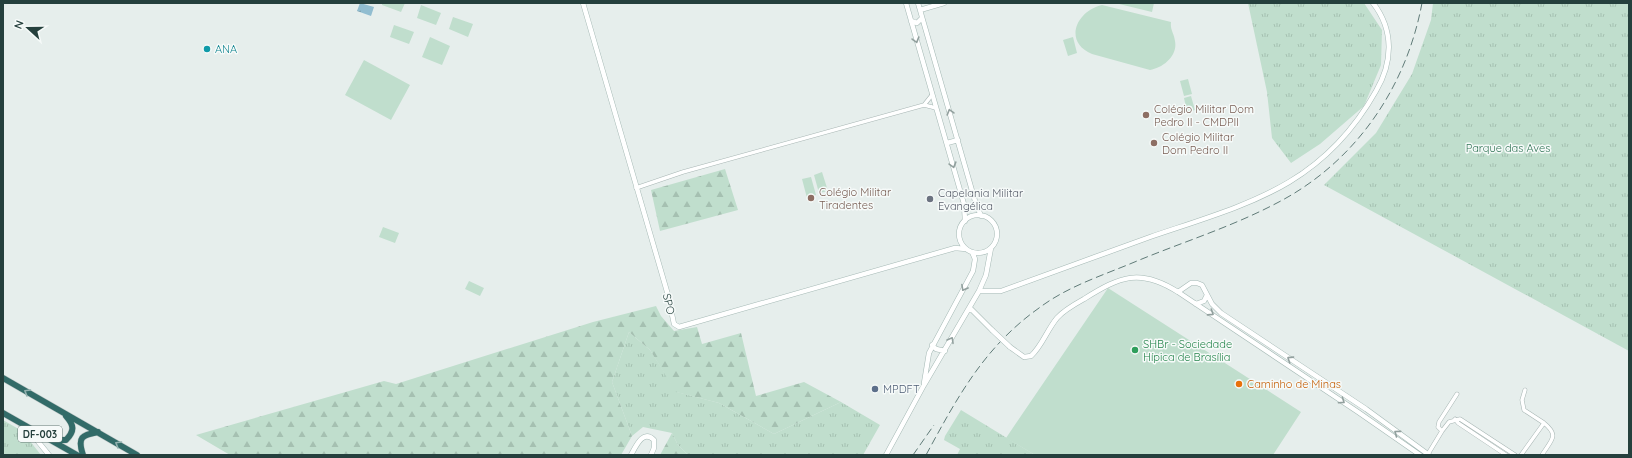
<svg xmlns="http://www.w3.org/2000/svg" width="1632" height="458" font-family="Quicksand,sans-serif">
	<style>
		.grass { fill: url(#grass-tufts) }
		.forest { fill: url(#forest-firs) }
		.garden { fill: #c0decd }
		.water { fill: url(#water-ripples) }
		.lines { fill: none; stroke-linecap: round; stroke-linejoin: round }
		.street-casing { stroke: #a8b6b4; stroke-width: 4.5 }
		.secondary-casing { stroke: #a5b9b5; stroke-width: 5.5 }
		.highway-casing { stroke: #c2cac9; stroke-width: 7 }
		.street { stroke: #fff; stroke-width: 3.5 }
		.secondary { stroke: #fff; stroke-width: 4.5 }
		.highway { stroke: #326b68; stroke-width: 6 }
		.rail { stroke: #607b78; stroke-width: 1; stroke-dasharray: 8 4; stroke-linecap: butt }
		.secondary-bridge-casing { stroke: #a5b9b5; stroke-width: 5.5; stroke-linecap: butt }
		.secondary-bridge { stroke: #fff; stroke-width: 4.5 }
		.oneway { stroke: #92a09e }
		.oneway2 { stroke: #94b2b0 }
		.culture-dot { fill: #0f9aa8; stroke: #f6faf9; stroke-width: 1.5 }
		.education-dot { fill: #8d6e63; stroke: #f6faf9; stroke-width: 1.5 }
		.worship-dot { fill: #6b7280; stroke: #f6faf9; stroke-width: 1.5 }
		.leisure-dot { fill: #2e9e5b; stroke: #f6faf9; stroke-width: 1.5 }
		.food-dot { fill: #e8710a; stroke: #f6faf9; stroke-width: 1.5 }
		.service-dot { fill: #5c6f8a; stroke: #f6faf9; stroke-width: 1.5 }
		.labels { text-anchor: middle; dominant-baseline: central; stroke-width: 3; stroke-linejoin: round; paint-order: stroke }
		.shield { fill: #f6faf9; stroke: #647875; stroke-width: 1 }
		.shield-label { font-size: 10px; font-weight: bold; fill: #25403d }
		.culture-label { font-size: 11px; fill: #0d838f; stroke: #f6faf9; text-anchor: start }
		.education-label { font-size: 11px; fill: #785e54; stroke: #f6faf9; text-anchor: start }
		.park-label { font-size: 11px; fill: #317556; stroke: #f6faf9 }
		.worship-label { font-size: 11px; fill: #5b616d; stroke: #f6faf9; text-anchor: start }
		.street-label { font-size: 11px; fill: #25403d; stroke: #f6faf9 }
		.leisure-label { font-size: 11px; fill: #27864d; stroke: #f6faf9; text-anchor: start }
		.food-label { font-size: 11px; fill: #c56008; stroke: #f6faf9; text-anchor: start }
		.service-label { font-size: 11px; fill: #4e5e75; stroke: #f6faf9; text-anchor: start }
	</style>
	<defs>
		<pattern id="grass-tufts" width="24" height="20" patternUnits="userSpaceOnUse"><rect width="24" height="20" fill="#c0decd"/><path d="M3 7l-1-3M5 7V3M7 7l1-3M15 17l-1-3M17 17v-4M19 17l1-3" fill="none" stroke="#a5c0b1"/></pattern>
		<pattern id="forest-firs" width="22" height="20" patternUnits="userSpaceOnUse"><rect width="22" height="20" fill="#c0decd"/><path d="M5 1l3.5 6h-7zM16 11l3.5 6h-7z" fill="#a5c0b1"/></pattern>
		<pattern id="water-ripples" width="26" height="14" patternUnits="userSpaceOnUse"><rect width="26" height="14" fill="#91bdd0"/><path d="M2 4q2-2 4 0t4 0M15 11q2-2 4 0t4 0" fill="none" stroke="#769baa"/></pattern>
	</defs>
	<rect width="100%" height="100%" fill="#e6eeec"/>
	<path class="grass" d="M1248,3H1364L1382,30L1381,65L1364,106L1320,144L1291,163L1272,138L1267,92Z
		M1433,3H1629V351L1324,185L1376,133L1412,74L1431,20Z
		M629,332L650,350L677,392L719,403L774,434L841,402L880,425L863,455H688L678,445L672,433L643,427L632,436L612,382Z
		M961,410L1035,455H957L960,449L944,440L945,436Z
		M3,420L22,431L41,455H3Z"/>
	<path class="forest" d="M725,169L738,210L660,231L651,190Z
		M656,306L661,316L674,331L697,327L702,344L741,333L756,396L804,382L841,402L774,434L719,403L676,392L650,350L629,332L612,382L632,436L621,455H230L196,435L384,381L396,384L593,322Z
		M672,433L678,445L688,455H660Z"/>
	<path class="garden" d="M382,3H405L401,12L382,5Z
		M1115,3H1154L1152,12Z
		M421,5L441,13L436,25L417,18Z
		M1102,5L1171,22C1170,30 1174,33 1175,41C1178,56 1163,68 1150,70L1092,54C1063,42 1076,11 1102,5Z
		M453,17L473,24L468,37L449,29Z
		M394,25L414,32L409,44L390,37Z
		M430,37L450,46L442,65L422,57Z
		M1073,37L1077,53L1068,56L1063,40Z
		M364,60L410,85L391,120L345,95Z
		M1188,79L1192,94L1184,96L1180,81Z
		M1191,96L1195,110L1187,112L1184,98Z
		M822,172L828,191L819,193L814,175Z
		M811,177L816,195L807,198L802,179Z
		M383,227L399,233L395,243L379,237Z
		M469,281L484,288L480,296L465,289Z
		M1108,288L1301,412L1273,455H1035L1006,438Z"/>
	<path class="water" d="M360,3L374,7L371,16L357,11Z"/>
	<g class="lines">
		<g class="street-casing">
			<path id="street" d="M924,105L932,95
				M636,188L683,172L924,105L936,108
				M1455,419L1458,423L1506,455
				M1442,431L1449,422L1460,419L1515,455
				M1428,454L1442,431L1438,427L1439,422L1457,394
				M1521,455L1544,423L1524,410L1522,400L1525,390
				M1542,455C1551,440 1560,436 1544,423"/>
		</g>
		<g class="secondary-casing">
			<path id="secondary" d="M583,3L668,295L674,324L679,327L955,248L966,249
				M906,3L964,204L965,221
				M918,3L975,201L981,216
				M920,10L944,3
				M911,21L917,23L922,18
				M947,143L958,140
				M959 234a19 19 0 1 1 38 0a19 19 0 1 1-38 0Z
				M979,291H1001C1051,273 1100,255 1150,237C1247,204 1322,187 1376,91C1393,62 1394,30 1373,3
				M1178,292L1191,283H1197L1202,285L1212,304L1221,313L1366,409L1429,455
				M1196,304L1204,301L1207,295
				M970,308L992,330
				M932,345L936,349L945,351
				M1010,347L1024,357L1031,356C1042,346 1047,330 1057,318C1064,310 1075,304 1084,299C1121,276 1140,268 1178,292L1358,412L1420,455
				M924,383L929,353L973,271L975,259L972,252
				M27,428L49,455
				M631,455C636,446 643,429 654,440V448L651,455
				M886,455L924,385L979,291L986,275L991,248"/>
		</g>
		<g class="highway-casing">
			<path id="highway" d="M3,378L137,455
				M3,413L77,455
				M52,440H66C75,431 74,425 66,416
				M83,455C77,437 82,435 98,432"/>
		</g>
		<use href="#street" class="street"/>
		<use href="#secondary" class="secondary"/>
		<use href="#highway" class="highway"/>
		<path class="rail" d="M913,455L934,425
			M926,455C957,398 984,347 1039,308C1068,286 1104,275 1137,261C1183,242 1231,227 1275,204C1354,164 1406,89 1422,3"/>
		<g class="secondary-bridge-casing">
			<path id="secondary-bridge" d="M992,330L1010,347"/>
		</g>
		<use href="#secondary-bridge" class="secondary-bridge"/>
	</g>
	<defs><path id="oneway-chevron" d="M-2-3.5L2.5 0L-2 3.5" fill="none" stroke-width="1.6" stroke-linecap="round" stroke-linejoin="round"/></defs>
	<g class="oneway">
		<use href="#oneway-chevron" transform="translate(916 40) rotate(74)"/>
		<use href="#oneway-chevron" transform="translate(950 112) rotate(-106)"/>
		<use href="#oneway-chevron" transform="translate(953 165) rotate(74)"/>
		<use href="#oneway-chevron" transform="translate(964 288) rotate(119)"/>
		<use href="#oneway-chevron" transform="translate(1211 313) rotate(33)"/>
		<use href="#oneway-chevron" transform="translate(951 340) rotate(-60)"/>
		<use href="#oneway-chevron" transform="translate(1290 359) rotate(-147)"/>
		<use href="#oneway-chevron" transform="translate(1342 401) rotate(34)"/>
		<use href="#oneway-chevron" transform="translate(1397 433) rotate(-143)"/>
	</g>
	<g class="oneway2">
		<use href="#oneway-chevron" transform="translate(27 392) rotate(-149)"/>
		<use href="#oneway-chevron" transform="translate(118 444) rotate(-149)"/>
	</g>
	<circle class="culture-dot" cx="207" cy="49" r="4"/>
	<g class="education-dot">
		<circle cx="1146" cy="115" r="4"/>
		<circle cx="1154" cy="143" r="4"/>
		<circle cx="811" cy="198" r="4"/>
	</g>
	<circle class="worship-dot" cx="930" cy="199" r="4"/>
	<circle class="leisure-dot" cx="1135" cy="350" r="4"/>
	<circle class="food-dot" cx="1239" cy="384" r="4"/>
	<circle class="service-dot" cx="875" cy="389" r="4"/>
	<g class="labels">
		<rect class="shield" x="18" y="426" width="44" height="16" rx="3"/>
		<g class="shield-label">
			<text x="40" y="434">DF-003</text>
		</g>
		<g class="culture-label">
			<text x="215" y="49">ANA</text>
		</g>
		<g class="education-label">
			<text x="1154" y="109">Colégio Militar Dom<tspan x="1154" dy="13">Pedro II - CMDPII</tspan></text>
			<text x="1162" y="137">Colégio Militar<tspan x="1162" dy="13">Dom Pedro II</tspan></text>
			<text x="819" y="192">Colégio Militar<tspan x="819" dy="13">Tiradentes</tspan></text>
		</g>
		<g class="park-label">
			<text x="1508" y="148">Parque das Aves</text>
		</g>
		<g class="worship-label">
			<text x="938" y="193">Capelania Militar<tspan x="938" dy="13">Evangélica</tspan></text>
		</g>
		<g class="street-label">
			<text transform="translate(669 304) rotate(77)">SPO</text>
		</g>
		<g class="leisure-label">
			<text x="1143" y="344">SHBr - Sociedade<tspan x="1143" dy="13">Hípica de Brasília</tspan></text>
		</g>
		<g class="food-label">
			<text x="1247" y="384">Caminho de Minas</text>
		</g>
		<g class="service-label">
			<text x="883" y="389">MPDFT</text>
		</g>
	</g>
	<rect width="1632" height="458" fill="none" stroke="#25403d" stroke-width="8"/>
	<g transform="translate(28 28) rotate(291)" stroke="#f6faf9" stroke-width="3" paint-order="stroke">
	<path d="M0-3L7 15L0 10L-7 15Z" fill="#25403d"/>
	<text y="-6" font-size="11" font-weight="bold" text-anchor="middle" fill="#25403d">N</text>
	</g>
</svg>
